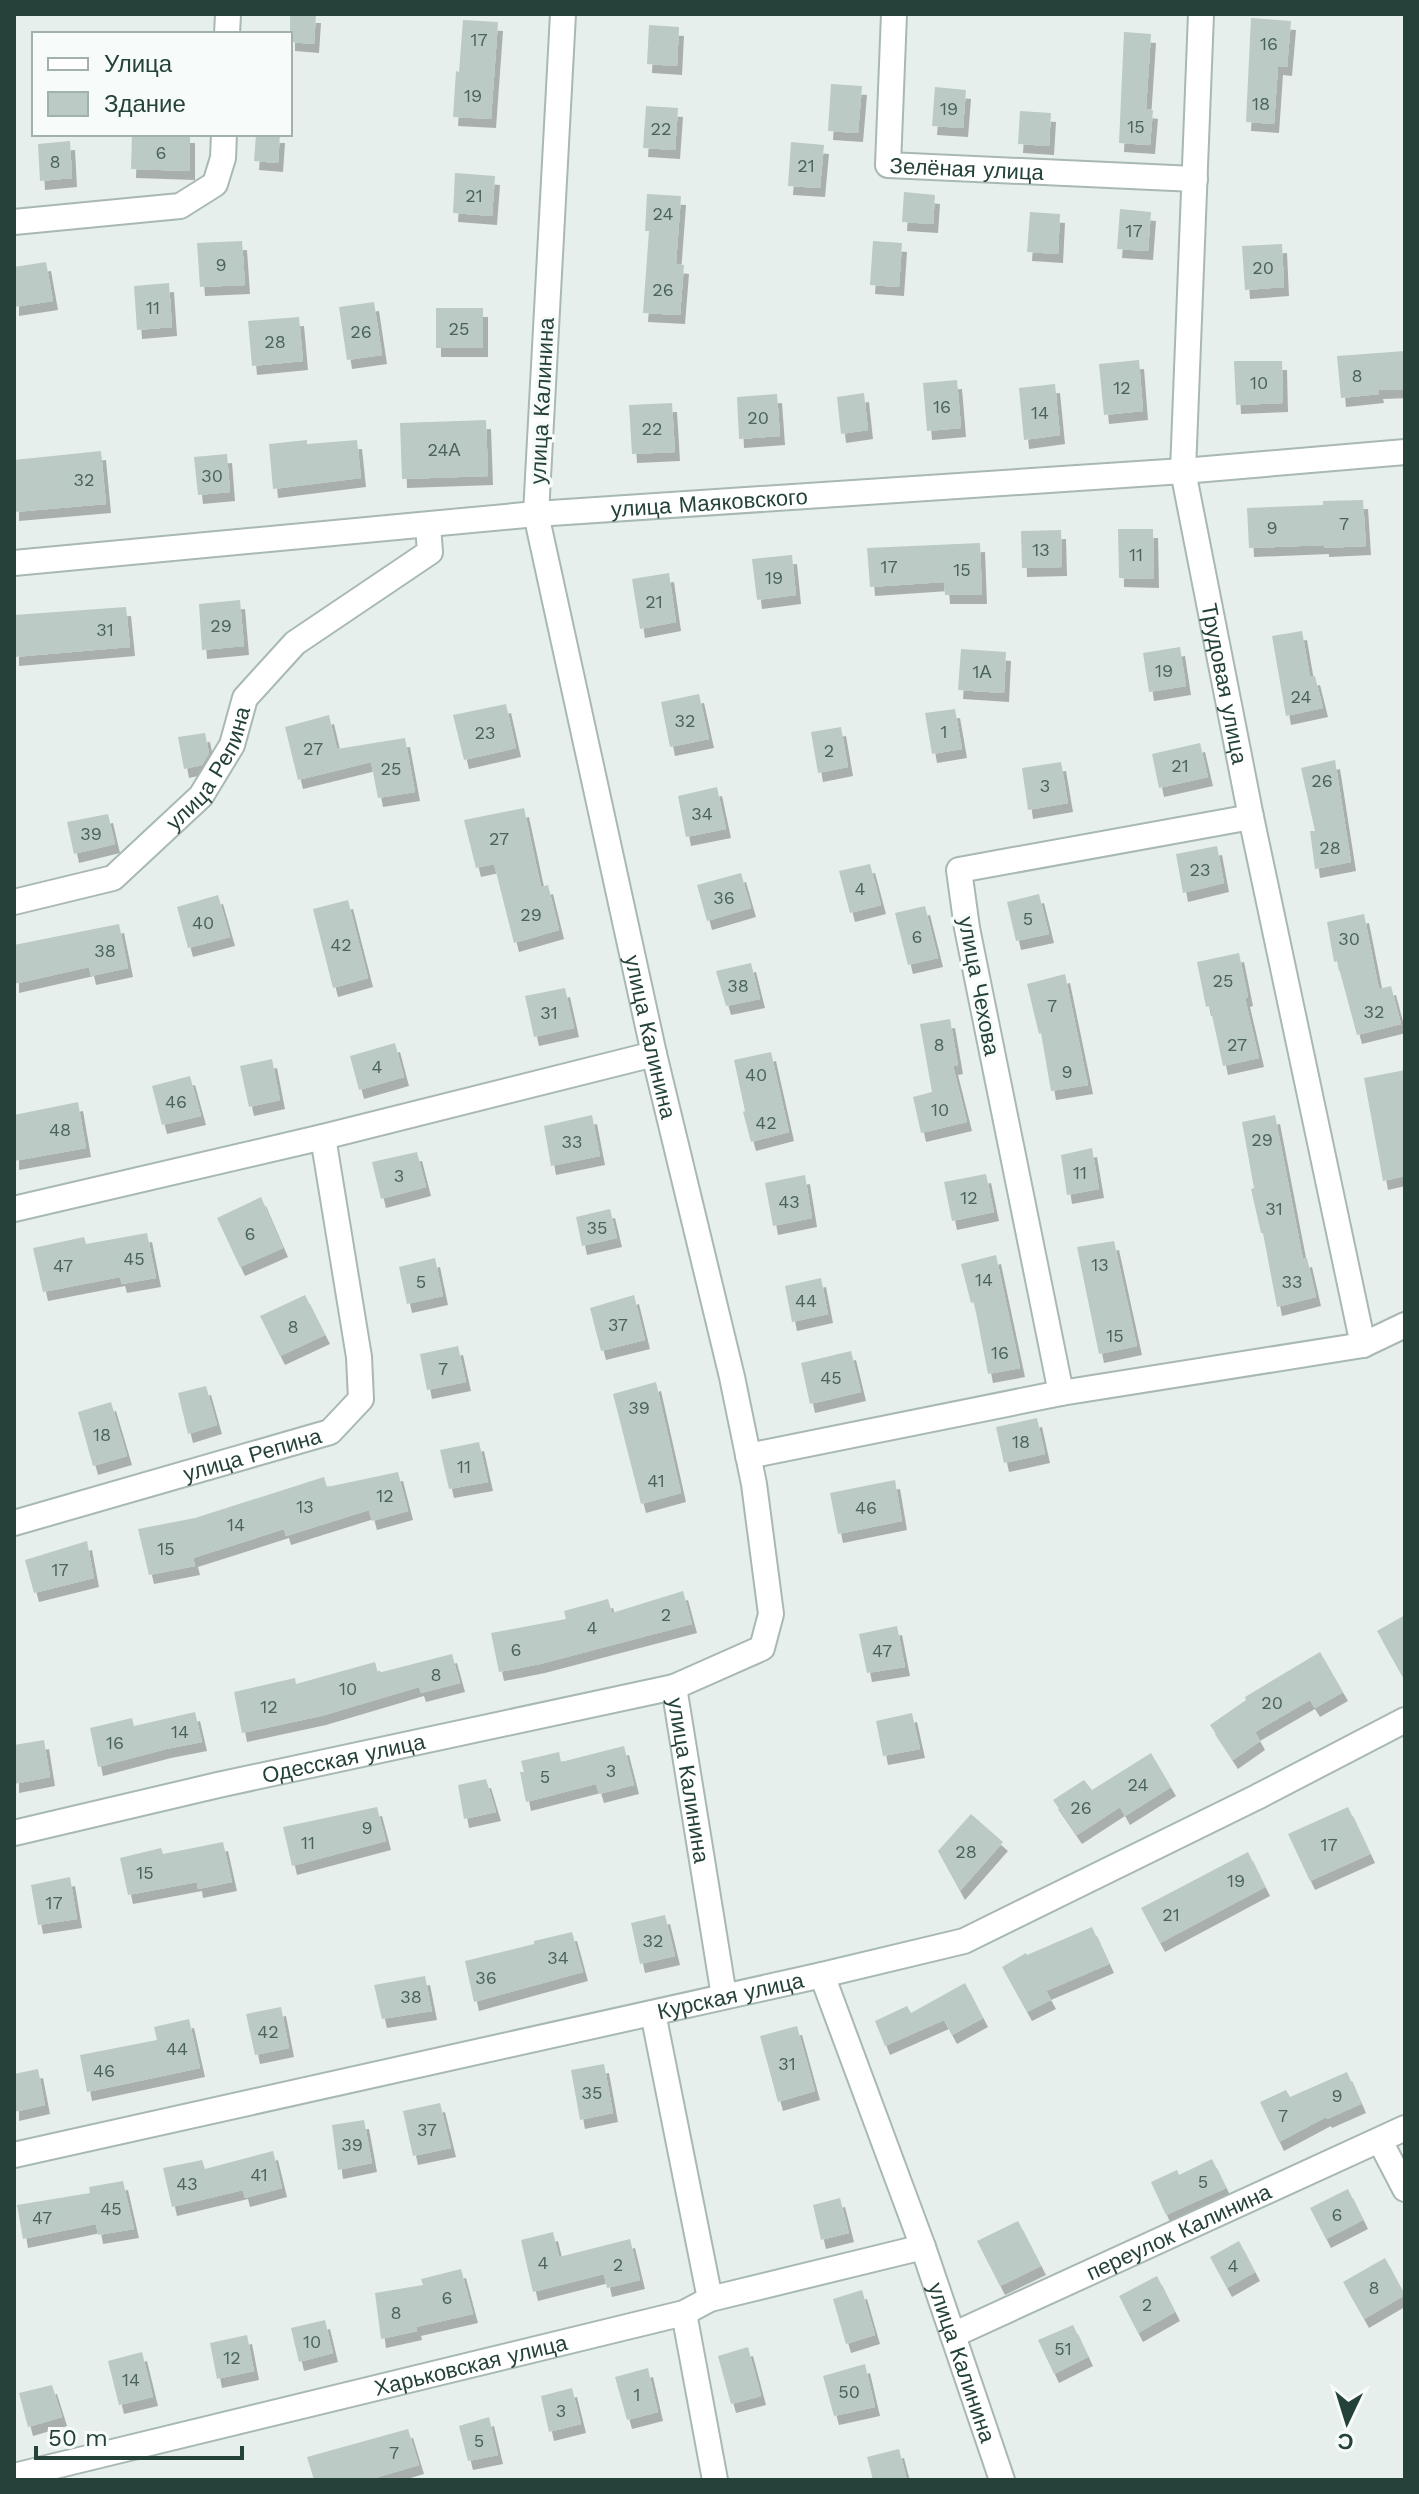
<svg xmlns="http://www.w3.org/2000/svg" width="1419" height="2494" font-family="'Work Sans',sans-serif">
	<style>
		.building { fill: #bbcac4; filter: url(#shadow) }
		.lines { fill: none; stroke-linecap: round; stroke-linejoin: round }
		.minor-casing { stroke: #a8b8b2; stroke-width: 28 }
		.minor { stroke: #fff; stroke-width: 24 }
		.labels { text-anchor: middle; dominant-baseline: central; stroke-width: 7; stroke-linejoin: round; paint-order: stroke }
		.number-label { font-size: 18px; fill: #4a645c }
		.street-label { font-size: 22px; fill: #24423a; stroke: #f7fbf9 }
	</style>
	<defs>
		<filter id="shadow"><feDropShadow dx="5" dy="9" stdDeviation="0" flood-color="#0004"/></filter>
	</defs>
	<rect width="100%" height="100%" fill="#e6efeb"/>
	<path class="building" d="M290,14H316L314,44L290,42Z
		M1251,18L1291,21L1287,67L1278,66L1274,124L1246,122Z
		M463,20L498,22L491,119L453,117L456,71L459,72Z
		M649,25L679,27L677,66L647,64Z
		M1124,32L1151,34L1146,109L1153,110L1150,145L1119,143Z
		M831,84L862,86L858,133L828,131Z
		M935,87L966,90L963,128L932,126Z
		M646,106L678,108L675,150L643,148Z
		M1020,111L1051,113L1049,146L1018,144Z
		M132,134H190V171L131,169Z
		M256,134H280L278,163L254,161Z
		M70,141L72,178L40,181L38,144Z
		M791,142L824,145L820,188L788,186Z
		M455,173L495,176L492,216L453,213Z
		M904,192L935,195L933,224L902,222Z
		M647,194L681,196L676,264L684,265L680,315L643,313L649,231H645Z
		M1120,209L1151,212L1148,251L1117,249Z
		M1030,212L1060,214L1058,254L1027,252Z
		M242,241L245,285L200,287L197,243Z
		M873,241L902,243L899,287L870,285Z
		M1282,244L1284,287L1245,290L1242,246Z
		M46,262L53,301L14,307V267Z
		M169,283L172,327L137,330L134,286Z
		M374,302L382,355L347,360L339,307Z
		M436,308H483V348H436Z
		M299,317L303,361L252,366L248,321Z
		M1405,351V389L1378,390L1379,394L1341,398L1337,356Z
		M1139,360L1143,411L1104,415L1099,364Z
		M1234,361H1282L1283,403L1236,405Z
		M957,380L961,428L927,431L923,383Z
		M1055,384L1060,435L1024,440L1019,388Z
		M864,393L868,430L841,434L837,397Z
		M777,394L780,436L739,439L737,397Z
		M672,403L675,452L632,454L629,405Z
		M486,420L488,476L402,479L400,423Z
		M307,440V444L357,440L361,478L273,489L269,444Z
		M101,451L106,504L14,512V460Z
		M227,454L230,492L198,495L194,457Z
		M1363,500L1366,546L1324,548V545L1249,548L1247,508L1323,505V501Z
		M1118,529H1153L1154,579L1119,578Z
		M1061,530L1062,567L1022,568L1021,531Z
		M980,543L982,595H945L944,582L870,587L867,548Z
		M792,555L796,595L757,600L752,559Z
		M669,573L676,622L640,629L632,579Z
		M240,600L244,646L202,650L199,604Z
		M126,607L130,647L14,657V615Z
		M1302,631L1310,677L1315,676L1323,708L1286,716L1272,636Z
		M1180,647L1186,686L1149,692L1143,653Z
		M961,649L1006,652L1004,693L958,690Z
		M699,694L709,739L670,747L661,702Z
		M506,704L516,748L464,760L453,715Z
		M955,709L962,749L932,754L925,713Z
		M329,715L337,749L405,738L415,792L378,798L371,762L298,780L285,727Z
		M841,727L848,767L818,773L811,732Z
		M205,733L209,753L202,765L184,769L178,737Z
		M1200,743L1208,777L1159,788L1152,754Z
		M1335,760L1351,862L1315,869L1310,831H1315L1301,768Z
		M1061,762L1068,803L1028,810L1022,768Z
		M717,787L726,829L686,837L678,796Z
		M524,808L541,887L548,885L559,930L514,943L494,864L476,868L464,820Z
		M108,814L115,844L74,854L67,822Z
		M1217,846L1224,883L1183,893L1176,854Z
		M870,864L881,905L850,913L839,871Z
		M741,873L751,908L707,921L697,885Z
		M1039,894L1049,934L1016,941L1007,902Z
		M218,895L230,937L188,948L177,907Z
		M348,900L368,978L333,988L313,909Z
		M925,906L938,958L908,965L895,913Z
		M1364,914L1379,989L1391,986L1401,1024L1357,1035L1337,961L1334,962L1327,922Z
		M119,924L128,968L91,976L89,967L14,984V945Z
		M1239,953L1248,997L1245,998L1259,1058L1223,1066L1210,1006L1206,1007L1197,962Z
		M751,963L760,999L726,1006L716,971Z
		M1065,974L1088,1085L1051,1091L1041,1033L1039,1034L1027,984Z
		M565,988L574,1028L534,1037L525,996Z
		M950,1019L958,1065L953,1066L967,1122L921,1133L913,1097L932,1092L920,1024Z
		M395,1043L404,1077L359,1090L350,1056Z
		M771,1052L789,1132L751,1142L743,1112L745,1111L734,1060Z
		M272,1059L280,1100L249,1107L240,1066Z
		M1405,1070V1176L1383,1181L1364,1078Z
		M190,1076L201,1116L162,1125L152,1086Z
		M78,1102L86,1148L14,1161V1115Z
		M592,1115L600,1156L551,1166L544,1126Z
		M1275,1115L1303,1259L1307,1258L1316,1297L1277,1307L1263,1233H1261L1251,1189L1254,1188L1242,1122Z
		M1092,1148L1099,1189L1067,1195L1061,1155Z
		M417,1152L426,1187L381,1199L372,1162Z
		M986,1174L994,1212L952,1221L944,1182Z
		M805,1175L812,1218L773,1226L765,1183Z
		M261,1197L283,1248L240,1267L217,1218Z
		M610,1209L617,1238L582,1246L576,1217Z
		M147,1233L156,1278L122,1284L120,1277L43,1292L33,1248L84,1237L86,1244Z
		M1114,1241L1137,1346L1099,1354L1077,1247Z
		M996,1255L1020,1368L988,1374L974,1302L971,1303L961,1264Z
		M435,1258L443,1296L407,1304L399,1267Z
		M821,1278L828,1314L792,1322L785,1286Z
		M305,1295L325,1335L280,1356L260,1316Z
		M634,1295L645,1340L601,1351L590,1308Z
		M458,1346L466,1382L427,1390L420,1354Z
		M851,1351L861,1392L810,1404L801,1363Z
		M656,1382L681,1493L641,1504L613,1394Z
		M206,1386L217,1425L188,1434L178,1393Z
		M111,1402L127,1456L93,1466L78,1412Z
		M1037,1418L1045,1454L1004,1463L996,1427Z
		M479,1442L488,1482L449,1489L440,1450Z
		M398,1472L408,1511L372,1521L369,1510L286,1536L284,1529L193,1558L195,1566L149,1575L138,1529L195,1518L324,1477L327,1487Z
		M895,1480L902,1521L838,1534L830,1493Z
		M87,1541L94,1578L34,1593L25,1560Z
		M683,1591L692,1624L540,1664L499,1672L491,1633L566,1619L564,1611L608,1599L612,1613Z
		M1405,1615V1681L1377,1631Z
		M897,1626L905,1667L867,1673L859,1634Z
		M1320,1652L1343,1692L1315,1708L1310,1700L1255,1732L1260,1741L1233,1760L1210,1725L1246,1700L1245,1697Z
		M452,1654L460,1683L421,1693L419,1687L321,1716L242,1733L234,1692L295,1678L296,1684L375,1662L378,1673Z
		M195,1712L202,1742L166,1749L98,1767L90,1728L132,1718L134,1726Z
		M912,1713L920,1749L883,1756L876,1721Z
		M44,1740L50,1777L14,1784V1745Z
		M624,1746L634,1785L599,1794L596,1784L526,1802L520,1772H524L521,1761L559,1752L561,1762Z
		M1151,1753L1171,1787L1125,1816L1120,1807L1077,1835L1053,1800L1084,1780L1092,1790Z
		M486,1779L496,1812L464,1819L458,1785Z
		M377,1807L386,1841L292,1866L283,1827Z
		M1348,1807L1370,1854L1310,1881L1288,1834Z
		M971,1814L1003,1842L960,1891L938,1851Z
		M223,1842L232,1882L198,1889L197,1882L128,1895L120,1858L161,1848L163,1854Z
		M1248,1852L1265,1887L1160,1943L1141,1908Z
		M70,1877L77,1919L38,1925L31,1885Z
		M665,1915L675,1956L640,1964L631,1923Z
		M1092,1927L1109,1964L1046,1991L1051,2000L1027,2012L1002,1967L1026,1953L1027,1955Z
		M572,1932L583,1972L474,2002L465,1961L534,1944V1941Z
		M425,1976L432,2011L382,2019L374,1985Z
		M965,1983L983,2018L952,2035L944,2020L885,2046L875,2021L907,2006L911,2013Z
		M281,2007L289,2048L255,2055L246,2014Z
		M189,2019L200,2068L87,2092L80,2055L157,2040L154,2027Z
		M797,2026L815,2091L778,2102L760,2036Z
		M604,2064L613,2113L580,2120L571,2070Z
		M38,2069L45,2105L14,2112V2074Z
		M1347,2072L1361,2104L1327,2119L1326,2117L1279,2142L1260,2102L1286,2090L1290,2097Z
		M440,2103L451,2148L413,2156L403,2111Z
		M364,2120L372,2163L338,2170L332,2125Z
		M273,2151L282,2188L245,2198L243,2190L172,2207L163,2168L202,2160L205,2169Z
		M1212,2159L1226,2188L1166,2215L1151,2182L1177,2170L1179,2175Z
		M123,2181L134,2229L98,2235L96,2224L23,2239L17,2205L90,2193L89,2187Z
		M1348,2189L1363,2220L1326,2239L1310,2208Z
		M840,2198L849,2233L821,2240L813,2205Z
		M1018,2221L1041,2266L1000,2286L977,2241Z
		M553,2232L559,2257L630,2239L640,2280L607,2288L604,2274L533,2292L521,2240Z
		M1239,2241L1255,2272L1227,2288L1210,2257Z
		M1385,2258L1405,2295L1364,2319L1343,2282Z
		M461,2269L473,2314L416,2327L417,2331L381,2339L375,2293L423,2285L421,2279Z
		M1157,2276L1175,2312L1138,2333L1119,2296Z
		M862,2290L875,2335L846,2344L833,2299Z
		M325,2320L333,2353L299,2362L291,2328Z
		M1073,2325L1088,2357L1054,2374L1038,2340Z
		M247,2335L254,2371L217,2379L210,2343Z
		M748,2347L761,2396L731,2404L718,2356Z
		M142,2352L153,2397L119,2405L108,2361Z
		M865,2364L875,2407L834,2416L823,2376Z
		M648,2368L658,2412L627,2420L615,2377Z
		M52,2385L62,2417L28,2427L19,2393Z
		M572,2388L581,2424L549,2432L541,2396Z
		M489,2417L498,2455L468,2461L459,2426Z
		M408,2429L419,2465L368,2480H314L307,2457Z
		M899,2449L907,2480H873L867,2457Z"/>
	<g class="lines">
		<g class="minor-casing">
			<g id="minor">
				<path id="s1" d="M563,14L536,514L654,1054L732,1377L754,1484L771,1614L762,1648L674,1687L724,1996"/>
				<path id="s2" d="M894,14L888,165L1195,179"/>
				<path id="s3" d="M1201,14L1183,471L1251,817L1363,1345"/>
				<path d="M227,34L228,14"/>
				<path d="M14,222L180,206L215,184L223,158L224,134"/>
				<path id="s4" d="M14,563L536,514L1183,471L1405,452"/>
				<path id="s5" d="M14,902L113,878L201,796L232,745L245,698L295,643L430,552L428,526"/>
				<path d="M14,1209L323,1137L654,1054"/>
				<path d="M1061,1393L967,928L959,870L1251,817"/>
				<path d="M748,1456L1061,1393L1363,1345L1405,1325"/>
				<path id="s6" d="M14,1523L330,1432L361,1399L359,1357L323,1137"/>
				<path id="s7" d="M14,1833L218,1785L674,1687"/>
				<path id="s8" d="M822,1975L923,2247L1002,2480"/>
				<path d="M653,2013L710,2299"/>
				<path d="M1380,2141L1405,2189"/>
				<path id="s9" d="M14,2155L822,1975L964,1941L1257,1797L1405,1720"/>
				<path d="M684,2313L715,2480"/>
				<path id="s10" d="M953,2335L1405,2128"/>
				<path id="s11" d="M14,2476L684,2313L710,2299L923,2247"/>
			</g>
		</g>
		<use href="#minor" class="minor"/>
	</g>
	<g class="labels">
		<g class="number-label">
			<text x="479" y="39">17</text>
			<text x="1269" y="43">16</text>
			<text x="473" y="95">19</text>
			<text x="1261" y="103">18</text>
			<text x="949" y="108">19</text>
			<text x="1136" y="126">15</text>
			<text x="661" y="128">22</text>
			<text x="161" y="152">6</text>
			<text x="55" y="161">8</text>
			<text x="806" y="165">21</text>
			<text x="474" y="195">21</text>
			<text x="663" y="213">24</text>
			<text x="1134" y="230">17</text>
			<text x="221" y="264">9</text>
			<text x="1263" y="267">20</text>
			<text x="663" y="289">26</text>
			<text x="153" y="307">11</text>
			<text x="459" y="328">25</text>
			<text x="361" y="331">26</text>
			<text x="275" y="341">28</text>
			<text x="1357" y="375">8</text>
			<text x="1259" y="382">10</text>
			<text x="1122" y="387">12</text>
			<text x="942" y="406">16</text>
			<text x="1040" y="412">14</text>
			<text x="758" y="417">20</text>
			<text x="652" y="428">22</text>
			<text x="444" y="449">24А</text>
			<text x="212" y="475">30</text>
			<text x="84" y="479">32</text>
			<text x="1344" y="523">7</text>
			<text x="1272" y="527">9</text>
			<text x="1041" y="549">13</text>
			<text x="1136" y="554">11</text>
			<text x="889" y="566">17</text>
			<text x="962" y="569">15</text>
			<text x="774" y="577">19</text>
			<text x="654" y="601">21</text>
			<text x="221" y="625">29</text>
			<text x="105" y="629">31</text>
			<text x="1164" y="670">19</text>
			<text x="982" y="671">1А</text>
			<text x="1301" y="696">24</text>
			<text x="685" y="720">32</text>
			<text x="944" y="731">1</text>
			<text x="485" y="732">23</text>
			<text x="313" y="748">27</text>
			<text x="829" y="750">2</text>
			<text x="1180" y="765">21</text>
			<text x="391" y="768">25</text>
			<text x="1322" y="780">26</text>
			<text x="1045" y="785">3</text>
			<text x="702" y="813">34</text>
			<text x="91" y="833">39</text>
			<text x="499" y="838">27</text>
			<text x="1330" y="847">28</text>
			<text x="1200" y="869">23</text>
			<text x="860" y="888">4</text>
			<text x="724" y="897">36</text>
			<text x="531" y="914">29</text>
			<text x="1028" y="918">5</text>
			<text x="203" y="922">40</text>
			<text x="917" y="936">6</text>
			<text x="1349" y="938">30</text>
			<text x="341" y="944">42</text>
			<text x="105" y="950">38</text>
			<text x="1223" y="980">25</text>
			<text x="738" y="985">38</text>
			<text x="1052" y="1005">7</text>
			<text x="1374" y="1011">32</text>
			<text x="549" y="1012">31</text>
			<text x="939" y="1044">8</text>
			<text x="1237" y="1044">27</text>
			<text x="377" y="1066">4</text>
			<text x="1067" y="1071">9</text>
			<text x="756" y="1074">40</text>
			<text x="176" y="1101">46</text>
			<text x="940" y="1109">10</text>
			<text x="766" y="1122">42</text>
			<text x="60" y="1129">48</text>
			<text x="1262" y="1139">29</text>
			<text x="572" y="1141">33</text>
			<text x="1080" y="1172">11</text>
			<text x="399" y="1175">3</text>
			<text x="969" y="1197">12</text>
			<text x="789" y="1201">43</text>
			<text x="1274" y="1208">31</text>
			<text x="597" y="1227">35</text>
			<text x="250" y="1233">6</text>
			<text x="134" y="1258">45</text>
			<text x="1100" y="1264">13</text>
			<text x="63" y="1265">47</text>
			<text x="984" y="1279">14</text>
			<text x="421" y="1281">5</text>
			<text x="1292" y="1281">33</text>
			<text x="806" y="1300">44</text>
			<text x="618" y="1324">37</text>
			<text x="293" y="1326">8</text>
			<text x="1115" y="1335">15</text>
			<text x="1000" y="1352">16</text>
			<text x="443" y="1368">7</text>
			<text x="831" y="1377">45</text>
			<text x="639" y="1407">39</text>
			<text x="102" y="1434">18</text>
			<text x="1021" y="1441">18</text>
			<text x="464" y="1466">11</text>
			<text x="656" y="1480">41</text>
			<text x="385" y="1495">12</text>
			<text x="305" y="1506">13</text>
			<text x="866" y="1507">46</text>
			<text x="236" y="1524">14</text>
			<text x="166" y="1548">15</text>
			<text x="60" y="1569">17</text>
			<text x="666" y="1614">2</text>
			<text x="592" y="1627">4</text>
			<text x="516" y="1649">6</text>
			<text x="882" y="1650">47</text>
			<text x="436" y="1674">8</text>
			<text x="348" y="1688">10</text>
			<text x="1272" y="1702">20</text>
			<text x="269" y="1706">12</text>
			<text x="180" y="1731">14</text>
			<text x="115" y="1742">16</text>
			<text x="611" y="1770">3</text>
			<text x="545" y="1776">5</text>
			<text x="1138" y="1784">24</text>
			<text x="1081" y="1807">26</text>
			<text x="367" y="1827">9</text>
			<text x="308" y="1842">11</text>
			<text x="1329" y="1844">17</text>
			<text x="966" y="1851">28</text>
			<text x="145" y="1872">15</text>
			<text x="1236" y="1880">19</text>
			<text x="54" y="1902">17</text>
			<text x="1171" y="1914">21</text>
			<text x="653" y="1940">32</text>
			<text x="558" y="1957">34</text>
			<text x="486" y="1977">36</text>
			<text x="411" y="1996">38</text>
			<text x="268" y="2031">42</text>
			<text x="177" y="2048">44</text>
			<text x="787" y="2063">31</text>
			<text x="104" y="2070">46</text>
			<text x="592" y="2092">35</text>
			<text x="1337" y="2095">9</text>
			<text x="1283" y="2115">7</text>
			<text x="427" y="2129">37</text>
			<text x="352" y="2144">39</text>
			<text x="259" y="2174">41</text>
			<text x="1203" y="2181">5</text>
			<text x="187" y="2183">43</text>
			<text x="111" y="2208">45</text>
			<text x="1337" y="2214">6</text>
			<text x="42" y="2217">47</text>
			<text x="543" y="2262">4</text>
			<text x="618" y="2264">2</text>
			<text x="1233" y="2265">4</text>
			<text x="1374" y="2287">8</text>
			<text x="447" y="2297">6</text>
			<text x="1147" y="2304">2</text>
			<text x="396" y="2312">8</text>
			<text x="312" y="2341">10</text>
			<text x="1063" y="2348">51</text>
			<text x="232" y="2357">12</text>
			<text x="131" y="2379">14</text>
			<text x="849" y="2391">50</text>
			<text x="637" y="2394">1</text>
			<text x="561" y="2410">3</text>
			<text x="479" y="2440">5</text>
			<text x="394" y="2452">7</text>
		</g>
		<g class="street-label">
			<text stroke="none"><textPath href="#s2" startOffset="230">Зелёная улица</textPath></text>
			<text transform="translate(542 401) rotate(-87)">улица Калинина</text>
			<text stroke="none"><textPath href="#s4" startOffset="698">улица Маяковского</textPath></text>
			<text stroke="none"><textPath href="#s3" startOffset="674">Трудовая улица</textPath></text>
			<text stroke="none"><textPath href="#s5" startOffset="250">улица Репина</textPath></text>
			<text transform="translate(979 986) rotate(79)">улица Чехова</text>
			<text stroke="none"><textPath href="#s1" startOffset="1036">улица Калинина</textPath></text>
			<text stroke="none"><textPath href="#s6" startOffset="248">улица Репина</textPath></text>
			<text stroke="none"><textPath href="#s7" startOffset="338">Одесская улица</textPath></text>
			<text stroke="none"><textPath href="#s1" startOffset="1852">улица Калинина</textPath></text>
			<text stroke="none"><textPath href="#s9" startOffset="734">Курская улица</textPath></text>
			<text stroke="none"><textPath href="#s10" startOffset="248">переулок Калинина</textPath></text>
			<text stroke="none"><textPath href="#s8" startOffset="412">улица Калинина</textPath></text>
			<text stroke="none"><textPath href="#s11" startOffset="470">Харьковская улица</textPath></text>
		</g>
	</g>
	<rect width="1419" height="2494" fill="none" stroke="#24423a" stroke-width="32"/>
	<rect x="32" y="32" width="260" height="104" fill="#f7fbf9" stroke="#a3b1ad" stroke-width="2"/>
	<rect x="48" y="58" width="40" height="12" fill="#ffffff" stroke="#a3b1ad" stroke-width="2"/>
	<text x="104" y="72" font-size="24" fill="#24423a">Улица</text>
	<rect x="48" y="92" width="40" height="24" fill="#bbcac4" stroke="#a3b1ad" stroke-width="2"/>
	<text x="104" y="112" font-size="24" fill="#24423a">Здание</text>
	<g transform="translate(1347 2422) rotate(184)" stroke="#f7fbf9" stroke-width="6" paint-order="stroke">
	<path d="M0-6L14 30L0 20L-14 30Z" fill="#24423a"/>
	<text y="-12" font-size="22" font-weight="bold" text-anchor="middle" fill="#24423a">С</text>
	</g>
	<path d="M36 2446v12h206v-12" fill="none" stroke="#24423a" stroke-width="4"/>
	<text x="48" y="2446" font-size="24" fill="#24423a" stroke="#f7fbf9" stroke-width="6" paint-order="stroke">50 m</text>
</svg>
